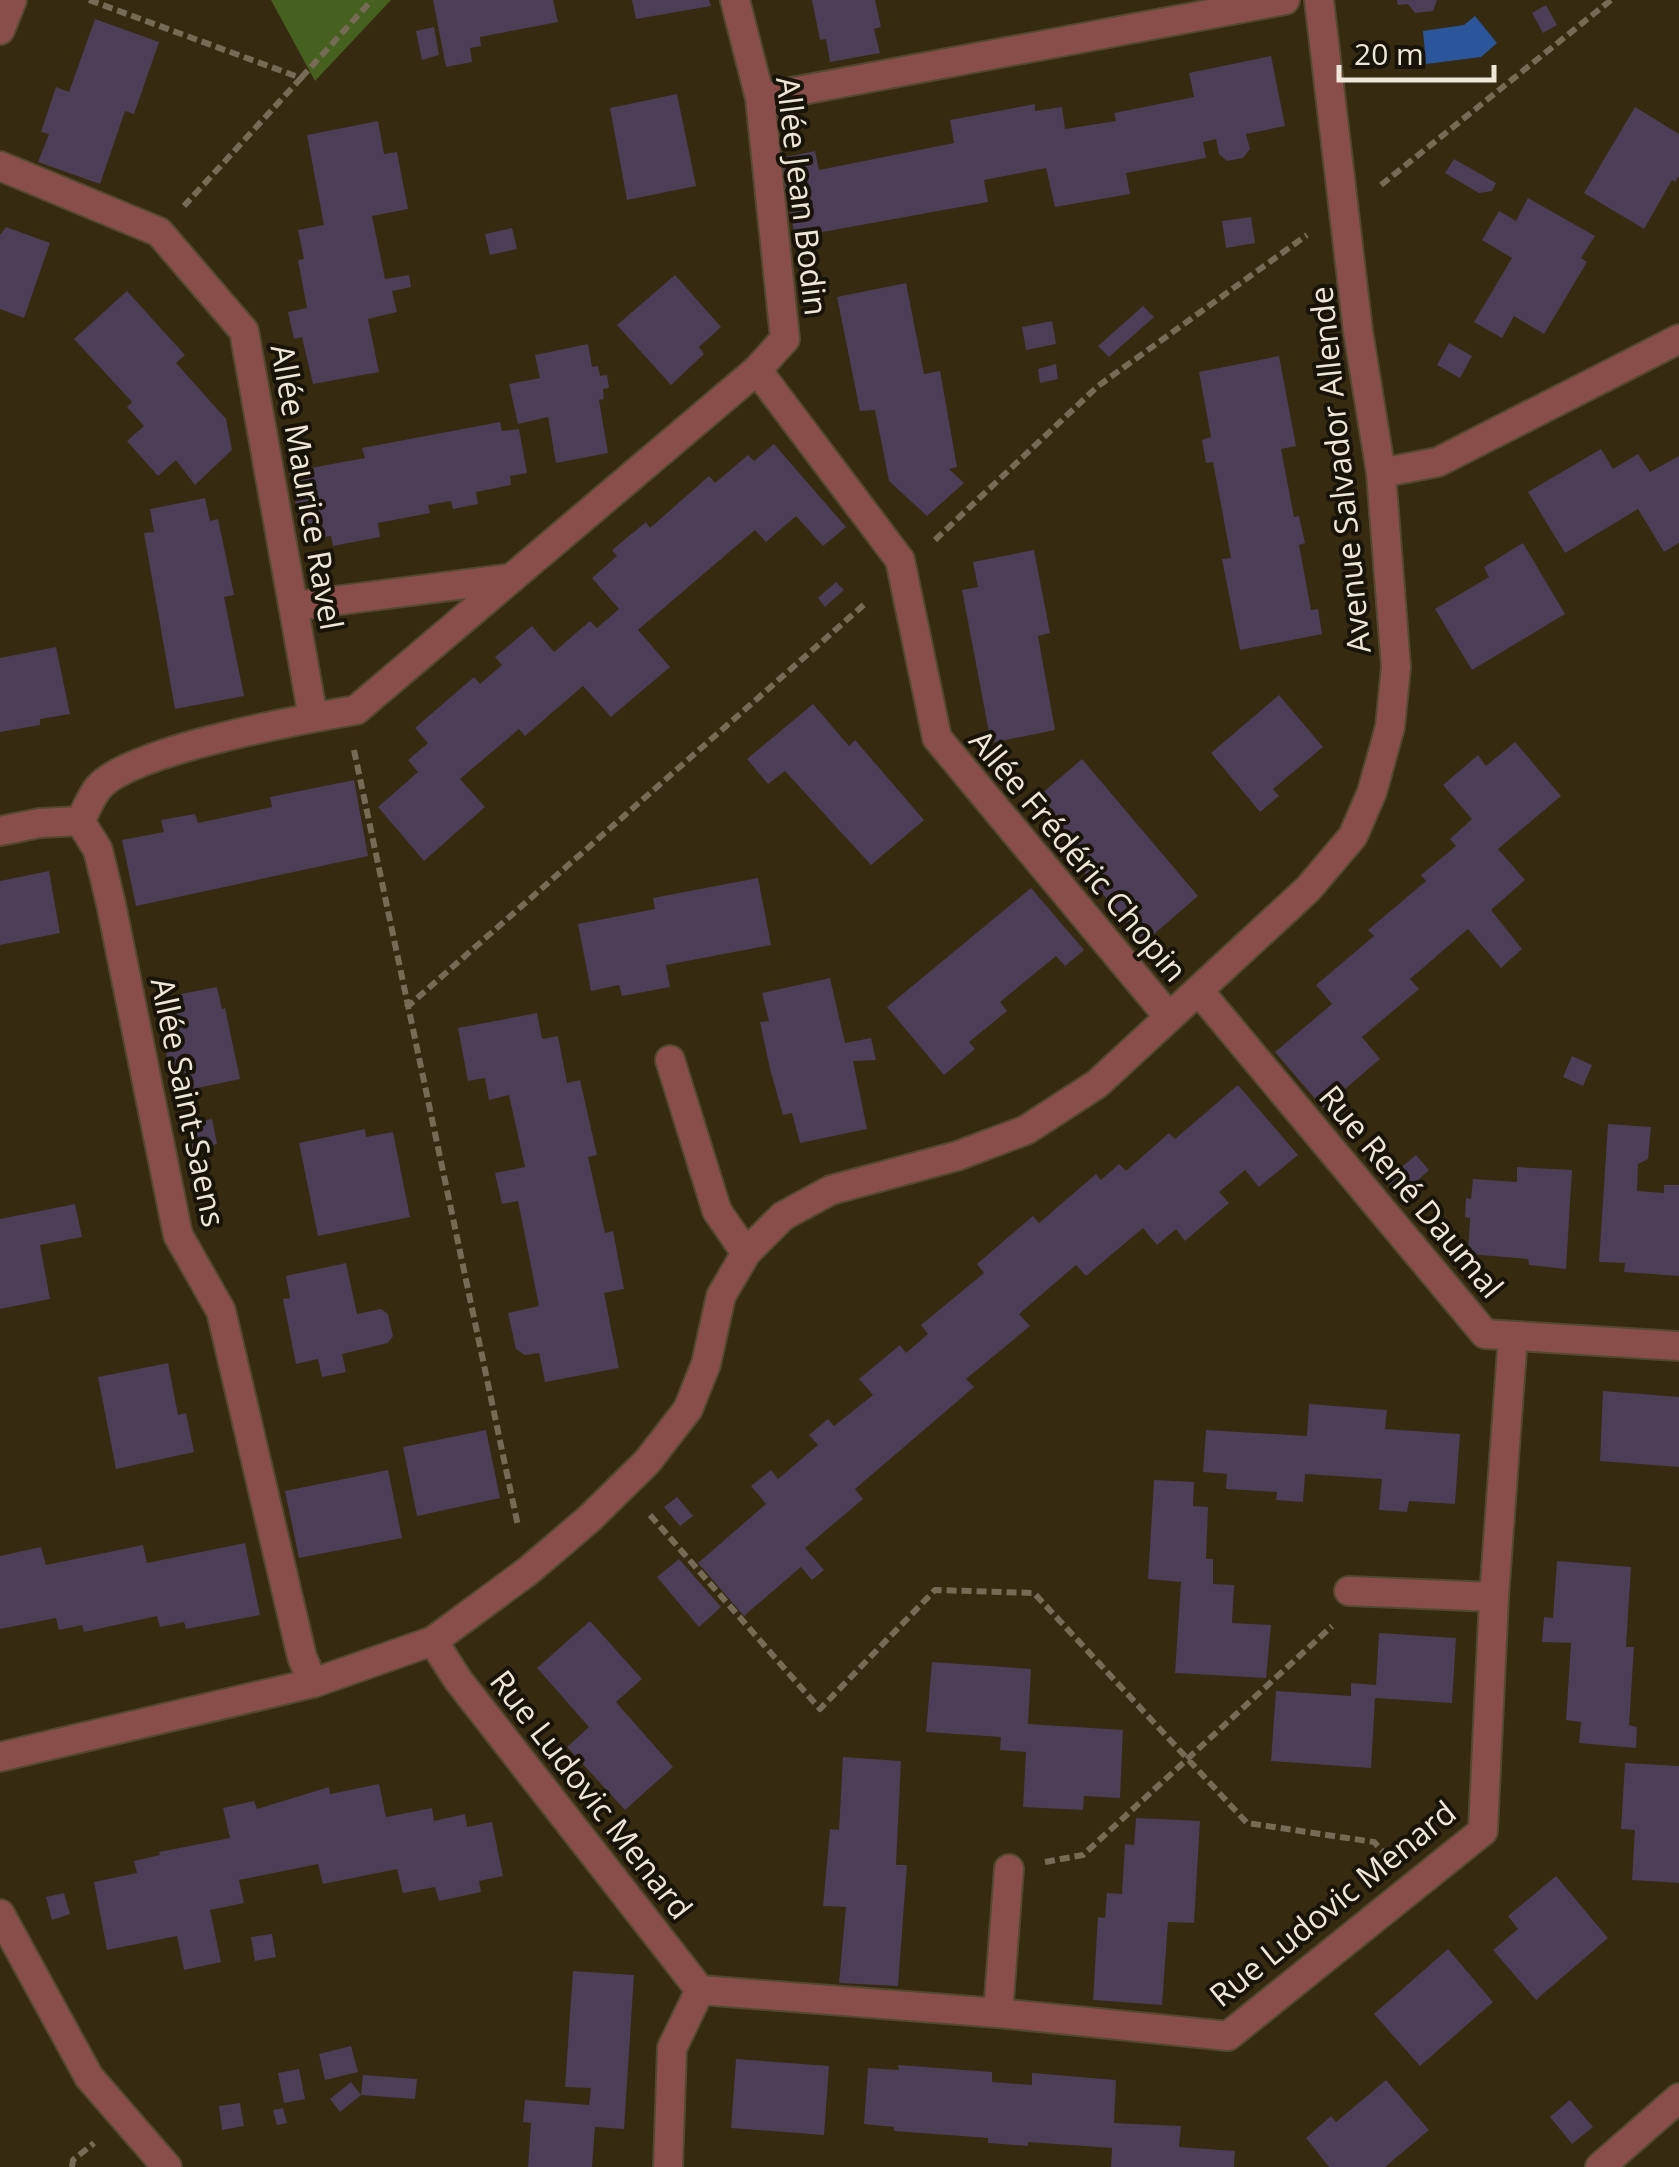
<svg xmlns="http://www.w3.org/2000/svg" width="1679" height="2167" font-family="'Open Sans',sans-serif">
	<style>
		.green { fill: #45601f }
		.water { fill: #2b569c }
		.building { fill: #4b3e56 }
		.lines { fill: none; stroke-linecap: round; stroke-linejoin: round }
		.minor-casing { stroke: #534830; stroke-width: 32 }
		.path { stroke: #766b55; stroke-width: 6; stroke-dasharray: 10 5; stroke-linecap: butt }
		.minor { stroke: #8a4e4a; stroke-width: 28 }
		.labels { text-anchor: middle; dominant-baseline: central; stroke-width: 8; stroke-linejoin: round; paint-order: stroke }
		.street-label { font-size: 32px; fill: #eee7d7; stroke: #191409 }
	</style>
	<rect width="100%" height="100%" fill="#362a10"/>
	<path class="green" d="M271,0H391L315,81Z"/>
	<path class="water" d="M1475,16L1497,43L1481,57L1426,64L1423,31L1464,25Z"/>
	<path class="building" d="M433,0H553L558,22L480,37L481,46L470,48L472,62L446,67Z
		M632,0H709L711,6L636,19Z
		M812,0H875L881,27L874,29L880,53L830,62L826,39L820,40Z
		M1397,0H1437L1433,11L1415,13L1408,4L1398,5Z
		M1546,5L1557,25L1543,33L1532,13Z
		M95,19L159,42L134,114L125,111L100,184L38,162L49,134L41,132L56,87L69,92Z
		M434,27L439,55L422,60L416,31Z
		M1271,56L1285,126L1246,134L1250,149L1243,158L1227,161L1219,154L1216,139L1203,142L1206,158L1126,173L1130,194L1055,207L1046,168L984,180L988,202L795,237L780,158L815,151L819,170L954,143L950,120L1035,104V111L1062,107L1065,129L1116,121L1114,113L1194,97L1189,73Z
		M677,94L696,186L627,200L610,108Z
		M1635,107L1679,134V176L1675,182L1672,180L1644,229L1584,193Z
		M378,121L384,154L397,152L408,209L372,216L385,279L409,275L411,287L392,291L397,312L368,319L379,372L313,384L302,337L294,339L288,312L307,308L298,260L304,259L298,230L324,225L307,135Z
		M1454,159L1496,183L1492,191L1479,193L1445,173Z
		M1528,198L1595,236L1581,258L1587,262L1544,334L1514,316L1502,338L1474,322L1512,258L1482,240L1499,211L1516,221Z
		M1251,217L1255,243L1226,248L1222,221Z
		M6,227L50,243L24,318L0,309V235Z
		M512,228L517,249L490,255L485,234Z
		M675,275L721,327L699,347L704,354L671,385L617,325Z
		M906,283L924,374L940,371L957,467L949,469L964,483L927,516L889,481L875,410L860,411L837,297Z
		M127,291L185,355L176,363L226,419L232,450L195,485L176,460L158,476L127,441L144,426L127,407L132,402L74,339Z
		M1143,306L1154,317L1109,357L1098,346Z
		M1052,321L1056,344L1026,350L1022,327Z
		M1449,343L1472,356L1460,378L1437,365Z
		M588,344L592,367L598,366L600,376L607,375L609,388L603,389L604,399L599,400L608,453L556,463L548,417L518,424L509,384L540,378L535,355Z
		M1279,356L1296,446L1281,449L1294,517L1299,516L1305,543L1299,545L1311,610L1318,609L1322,634L1240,650L1222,559L1231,558L1213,462L1206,463L1202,440L1211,437L1199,372Z
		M1056,364L1058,379L1040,383L1038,369Z
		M500,422L502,431L519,429L527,473L510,476L511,485L476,492L478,504L453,509L451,501L428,505L430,513L378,523L380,537L333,546L331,536L304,541L289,472L365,458L362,448Z
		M774,444L846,527L823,546L796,516L766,542L755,530L638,630L670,667L611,717L583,686L525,736L519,729L460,779L485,807L424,861L378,807L418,772L408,760L428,743L415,728L474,677L480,684L502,665L495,657L532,626L554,652L590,621L597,628L619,609L592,578L617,556L612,550L646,522L650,528L709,476L715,483L748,455L754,461Z
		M1601,449L1613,469L1638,454L1650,472L1679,456V543L1664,552L1638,509L1565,553L1528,492Z
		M205,498L210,521L218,519L234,595L224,597L244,696L175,709L144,533L154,532L150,509Z
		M1523,543L1565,614L1472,670L1435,609L1489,577L1484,567Z
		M1034,550L1050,633L1038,636L1055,730L991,743L962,590L978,587L973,562Z
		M836,582L844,590L825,607L818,598Z
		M56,647L70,714L40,719V725L0,732V658Z
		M1279,695L1323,747L1273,789L1279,796L1260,812L1211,753Z
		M813,704L849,746L855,740L924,820L871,865L785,771L768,784L747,759Z
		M1515,742L1561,796L1498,849L1525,880L1491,910L1522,949L1501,968L1468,929L1410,979L1419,989L1362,1037L1380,1059L1323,1108L1275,1052L1332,1004L1316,985L1374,936L1368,930L1426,881L1421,875L1456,846L1450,839L1472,819L1443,785L1478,755L1486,766Z
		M1082,759L1198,896L1144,943L1069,854L1075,850L1033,801Z
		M354,780L368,856L136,906L122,840L164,832L161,820L195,814L198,823L272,807L270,797Z
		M49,871L60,933L0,945V881Z
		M758,878L771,945L666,965L670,987L622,996L619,985L591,991L578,924L655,909L653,898Z
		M1031,888L1084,950L1065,966L1056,956L1000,1002L1007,1011L969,1042L975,1049L944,1075L887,1007Z
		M830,978L845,1043L871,1038L876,1060L853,1061L867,1129L800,1143L792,1113L783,1115L770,1069L760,1022L769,1021L762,993Z
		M217,987L222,1009L225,1008L240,1079L174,1093L160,1022L164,1021L160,998Z
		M537,1013L542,1039L558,1036L567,1083L580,1080L597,1155L588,1157L605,1233L613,1231L624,1289L604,1293L619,1368L545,1382L539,1353L525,1355L516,1349L508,1313L539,1306L518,1201L502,1204L495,1173L525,1167L509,1095L489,1100L485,1078L468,1081L458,1028Z
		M1572,1056L1592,1065L1583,1086L1563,1077Z
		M1238,1085L1298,1155L1259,1187L1245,1170L1219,1192L1229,1203L1185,1241L1176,1229L1157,1245L1143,1228L1086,1276L1076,1265L1019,1314L1030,1326L966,1379L974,1387L855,1489L863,1499L805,1548L824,1570L812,1580L801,1567L744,1616L698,1563L766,1504L751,1486L771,1470L778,1479L818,1445L809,1435L828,1419L834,1426L873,1395L859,1379L900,1345L906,1353L928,1334L921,1325L984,1273L977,1264L1033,1216L1039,1223L1096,1174L1101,1180L1119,1164L1126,1171L1169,1133L1175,1139Z
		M212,1119L217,1144L191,1150L187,1124Z
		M1608,1124L1651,1127L1648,1159L1638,1164L1637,1191L1664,1193V1185H1679V1276L1624,1272L1625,1263L1599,1262Z
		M365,1129L366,1137L393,1132L410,1217L318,1236L299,1143Z
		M1416,1155L1429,1170L1399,1197L1386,1180Z
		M1517,1167L1572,1170L1566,1269L1529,1265L1528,1259L1468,1254L1470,1218L1465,1217L1466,1198L1471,1199L1473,1179L1517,1182Z
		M75,1204L82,1237L40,1245L50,1299L0,1309V1219Z
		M346,1263L357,1314L381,1309L388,1314L393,1336L388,1343L342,1354L346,1372L322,1377L318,1359L296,1364L283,1299L290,1298L286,1276Z
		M168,1363L178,1415L186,1413L194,1452L116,1469L98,1377Z
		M1603,1391L1679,1397V1467L1600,1461Z
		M1309,1404L1387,1410L1385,1429L1460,1434L1455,1504L1409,1501L1407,1512L1379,1510L1382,1479L1305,1474L1303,1502L1276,1500L1277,1492L1226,1489L1227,1474L1203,1472L1206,1430L1307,1436Z
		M486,1430L500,1498L417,1516L403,1447Z
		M388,1470L402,1538L299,1558L285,1491Z
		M1154,1480L1194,1482L1193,1506L1208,1507L1206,1559H1213V1584L1234,1585L1232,1623L1271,1625L1266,1678L1175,1673L1181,1582L1148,1579Z
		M677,1497L693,1516L680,1526L664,1507Z
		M245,1543L260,1615L186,1629L184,1622L160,1627L157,1616L84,1632L82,1625L59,1630L56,1618L0,1629V1556L41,1547L46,1565L143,1545L147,1563Z
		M679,1559L721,1607L699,1627L657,1577Z
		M1557,1561L1631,1567L1626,1647H1634L1629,1725L1637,1727L1636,1748L1579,1743L1581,1722L1566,1720L1571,1643L1542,1642L1544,1617L1553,1618Z
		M590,1621L642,1679L616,1702L673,1767L625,1810L567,1747L589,1727L537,1668Z
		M1379,1633L1456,1638L1452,1703L1375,1698L1371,1768L1271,1761L1276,1691L1351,1696V1683L1376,1685Z
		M932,1662L1031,1669L1028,1724L1123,1730L1120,1798L1084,1796L1083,1810L1023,1807L1026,1752L1000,1750L1001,1737L926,1732Z
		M843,1757L901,1761L896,1865H907L898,1986L839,1983L846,1907L823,1906L830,1829L839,1830Z
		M1625,1763L1679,1766V1883L1632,1880L1635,1830L1621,1829Z
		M379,1784L386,1817L432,1808L434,1821L465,1814L467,1827L492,1822L503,1876L479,1881L481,1892L439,1901L435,1887L403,1893L397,1869L323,1884L318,1864L239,1880L244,1903L210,1910L221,1962L184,1970L177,1936L107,1950L94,1882L137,1873L134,1861L160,1855L159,1852L230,1838L223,1808L254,1801L257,1809L329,1787L330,1794Z
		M1136,1818L1200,1821L1194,1923L1168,1922L1162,2005L1093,2000L1098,1917L1105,1918L1107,1893L1122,1894L1125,1844L1134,1845Z
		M1556,1876L1608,1938L1536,2000L1493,1950L1518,1929L1508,1916Z
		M64,1893L70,1914L52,1920L46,1897Z
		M272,1934L276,1957L255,1961L251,1937Z
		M1448,1949L1493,2002L1420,2066L1374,2014Z
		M573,1971L634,1975L624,2129L595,2127L592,2167H528L531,2123L523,2122L525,2100L589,2105L591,2088L565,2087Z
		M351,2046L358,2072L325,2080L319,2054Z
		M736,2059L829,2066L824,2135L731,2128Z
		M898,2065L992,2072V2082L1032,2085V2073L1116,2080L1114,2123L1181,2126L1179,2147L1235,2151L1234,2167H1111L1112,2148L1028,2142V2146L988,2143V2138L894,2131V2127L864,2124L868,2068L899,2070Z
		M299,2069L305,2099L284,2103L278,2073Z
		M363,2075L417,2079L415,2099L361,2095Z
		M1386,2080L1429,2130L1385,2167H1329L1306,2138L1331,2116L1336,2122Z
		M351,2082L361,2095L340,2112L330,2099Z
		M1570,2100L1593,2127L1572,2144L1550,2117Z
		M240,2103L244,2126L222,2130L219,2106Z
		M283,2108L287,2123L277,2125L273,2110Z"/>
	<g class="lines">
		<g class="minor-casing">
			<path id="minor" d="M0,30L12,0
				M760,98L1285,0
				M0,166L159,232L244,331L313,717
				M757,370L900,560L937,738L1169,1017
				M1381,473L1438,462L1679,339
				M295,606L512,578
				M80,821L98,850L111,904L178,1235L221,1311L302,1657L313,1683
				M0,831L40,823L80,821C86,811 91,796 99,787C131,750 303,719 356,710L757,370L785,339L760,98L735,0
				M1199,991L1485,1334L1679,1346
				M670,1060L717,1211L746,1253
				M1349,1591L1494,1597L1513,1336
				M433,1641L458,1680L700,1990L998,2013L1228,2036L1483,1831L1494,1597
				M0,1757L313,1683L433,1641L528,1571L590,1518L647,1462L688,1409L706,1364L721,1296L746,1253L783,1216L831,1190L957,1156L1026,1130L1097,1084L1308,889L1353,836L1372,792L1390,727L1396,667L1381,473L1358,331L1319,0
				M0,1914L89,2077L167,2167
				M998,2013L1009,1869
				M668,2167L672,2048L700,1990
				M1600,2167L1679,2098"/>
		</g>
		<path class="path" d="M89,0L301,78L184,206
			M301,78L372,0
			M1381,185L1611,0
			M935,540L1098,386L1307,235
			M354,750L518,1526
			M406,1008L867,602
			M650,1515L820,1709L935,1590L1034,1593L1247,1823L1374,1842L1390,1859
			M1045,1862L1083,1855L1332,1626
			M72,2167L73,2160L94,2143"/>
		<use href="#minor" class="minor"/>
	</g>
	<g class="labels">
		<g class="street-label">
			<text transform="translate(803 196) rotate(83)">Allée Jean Bodin</text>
			<text transform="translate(1339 470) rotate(-96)">Avenue Salvador Allende</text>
			<text transform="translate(308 487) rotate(80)">Allée Maurice Ravel</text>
			<text transform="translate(1079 855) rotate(50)">Allée Frédéric Chopin</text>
			<text transform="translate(189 1102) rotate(78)">Allée Saint-Saens</text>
			<text transform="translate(1412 1191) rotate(50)">Rue René Daumal</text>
			<text transform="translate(592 1794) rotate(52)">Rue Ludovic Menard</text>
			<text transform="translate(1332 1903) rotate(-39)">Rue Ludovic Menard</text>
		</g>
	</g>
	<path d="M1339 65v15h155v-15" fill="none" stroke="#eee7d7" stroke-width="5"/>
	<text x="1354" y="65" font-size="30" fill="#eee7d7" stroke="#191409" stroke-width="8" paint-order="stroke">20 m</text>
</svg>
